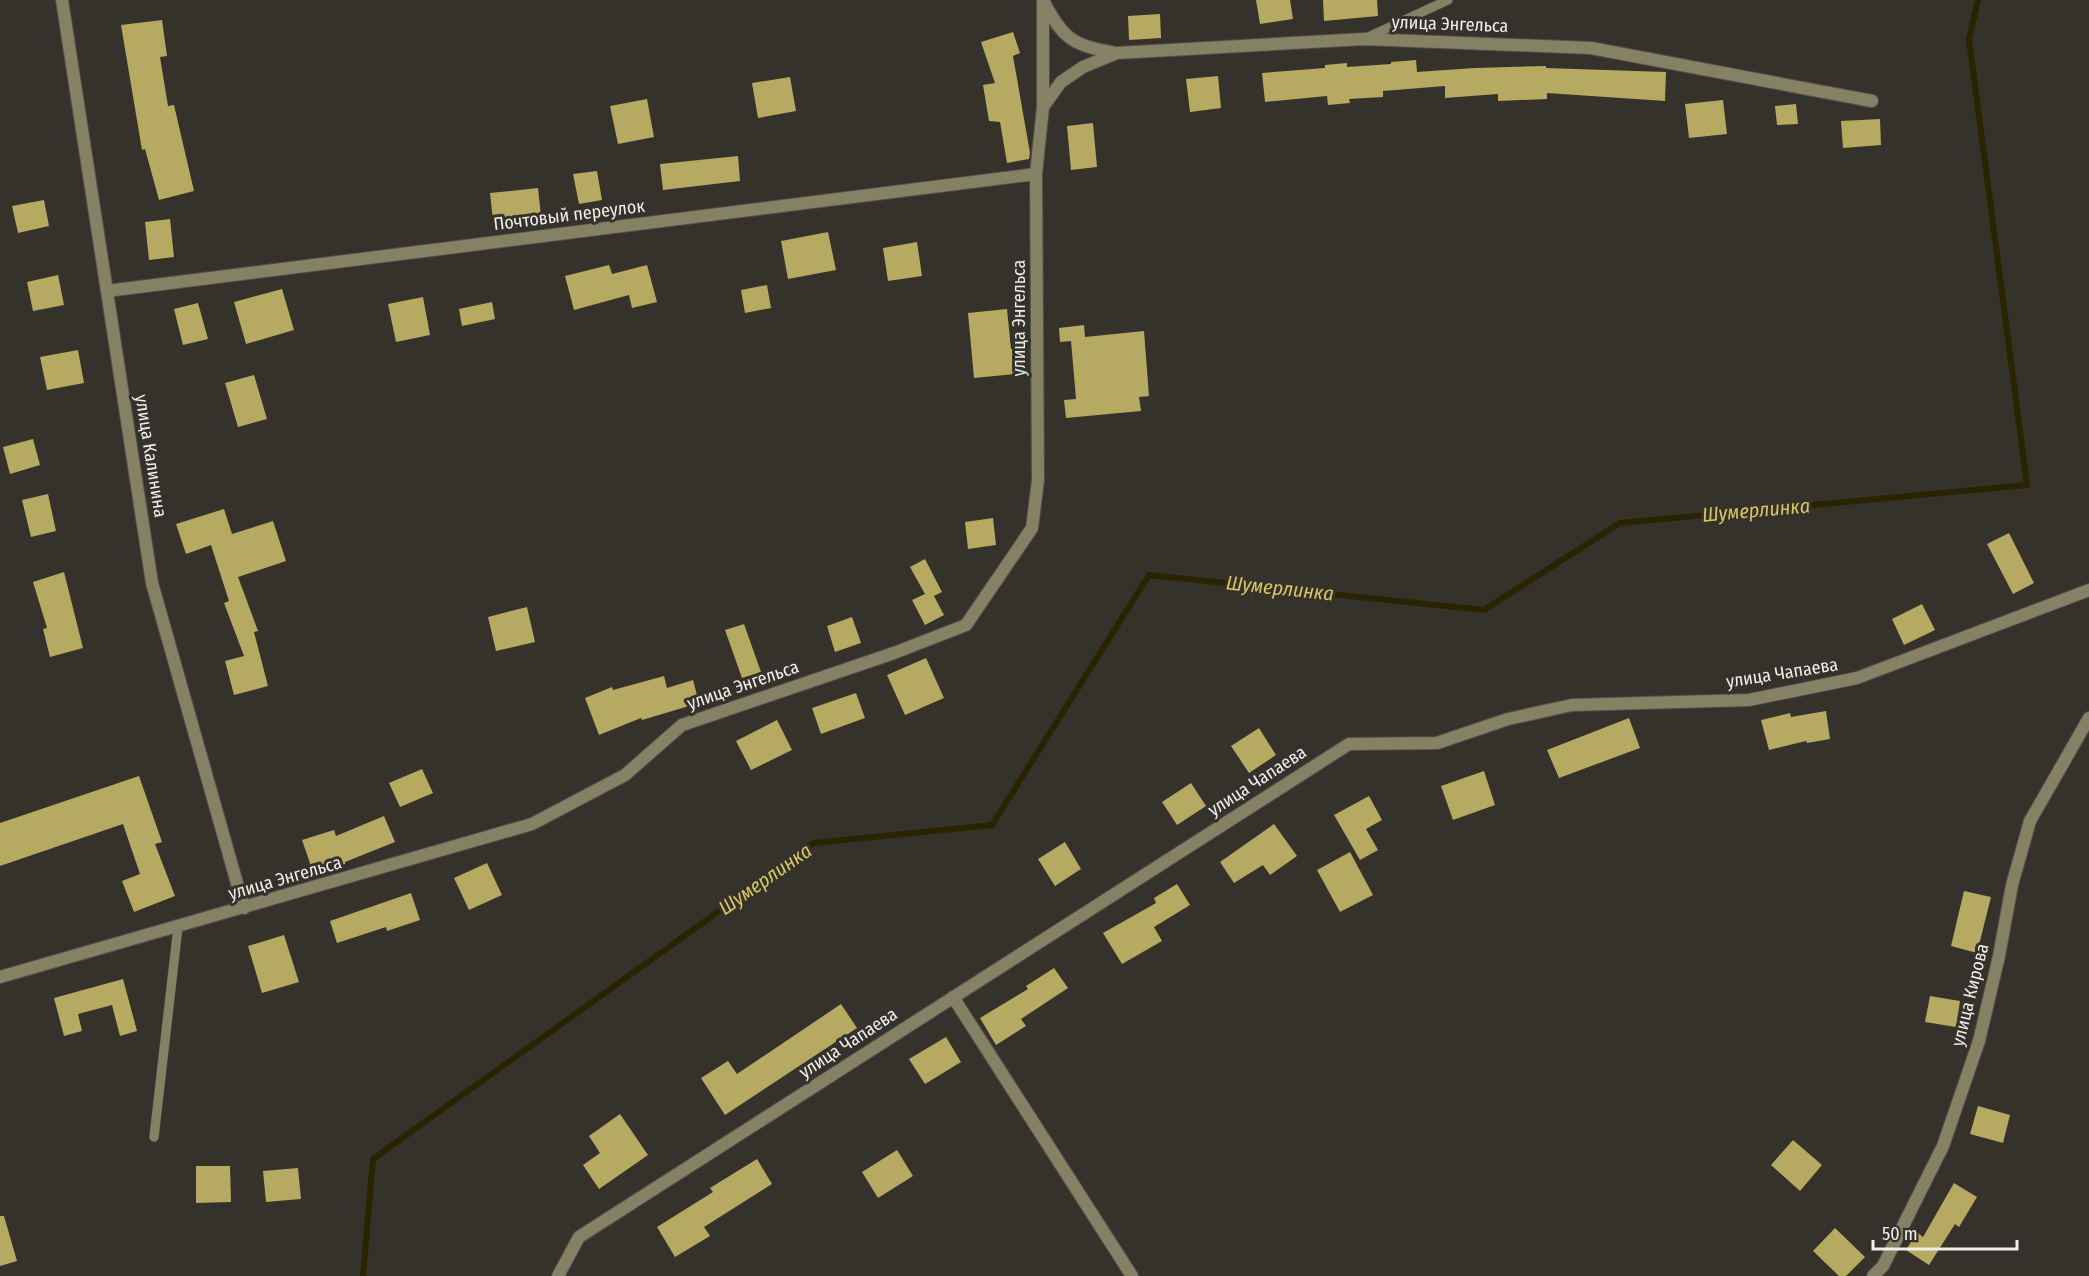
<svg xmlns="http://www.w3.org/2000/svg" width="2089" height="1276" font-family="'Fira Sans Condensed',sans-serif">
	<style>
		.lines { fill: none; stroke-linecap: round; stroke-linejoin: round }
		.stream { stroke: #2a2300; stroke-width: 6 }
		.building { fill: #b6a961 }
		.service-casing { stroke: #52504a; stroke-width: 10 }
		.minor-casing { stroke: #52504a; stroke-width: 14 }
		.service { stroke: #868164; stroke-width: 9 }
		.minor { stroke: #868164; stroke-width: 12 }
		.labels { text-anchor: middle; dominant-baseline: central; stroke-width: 6; stroke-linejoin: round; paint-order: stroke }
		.street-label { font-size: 18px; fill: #f0efeb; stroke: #34322b }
		.water-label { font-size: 20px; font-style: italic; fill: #d9c762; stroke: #34322b }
	</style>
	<rect width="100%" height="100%" fill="#34322b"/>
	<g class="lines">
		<path class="stream" d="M363,1276L373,1159L814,843L992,825L1149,575L1484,610L1620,523L2027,485L1969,39L1978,0"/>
	</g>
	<path class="building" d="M1256,0H1290L1293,19L1260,24Z
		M1323,0H1377L1378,16L1324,21Z
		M1160,14L1161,38L1129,40L1128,16Z
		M162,20L167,56L160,57L168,106L174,105L194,191L159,200L145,149L142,150L121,25Z
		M1013,32L1020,53L1013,56L1030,153L1029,159L1007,163L1000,122L989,121L983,85L995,83L981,42Z
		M1416,60L1417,72L1474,68L1546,66V68L1666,72L1665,101L1547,93V99L1498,101V94L1445,98V86L1383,91V97L1349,99L1350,103L1328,105L1327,96L1265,102L1262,73L1325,68V65L1347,63V67L1391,64V62Z
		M1218,76L1221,108L1190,112L1186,79Z
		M790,77L796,111L758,118L752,83Z
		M647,99L654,137L618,144L610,106Z
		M1723,100L1727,134L1689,138L1685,104Z
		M1796,104L1798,124L1777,125L1775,106Z
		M1880,119L1881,145L1843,148L1841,121Z
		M1093,123L1097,167L1071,170L1067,126Z
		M738,156L740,181L663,190L660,164Z
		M597,171L602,200L579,204L573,174Z
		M538,188L542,225L494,230L490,193Z
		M44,200L49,226L18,233L12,206Z
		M170,219L174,257L149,260L145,222Z
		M828,232L836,270L788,279L781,241Z
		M917,242L922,276L888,281L883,248Z
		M609,265L612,274L647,265L657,302L632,308L629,295L574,310L565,276Z
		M58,275L64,305L33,311L27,282Z
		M767,285L771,308L745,313L741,290Z
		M282,289L294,330L246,344L234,302Z
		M423,297L430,335L396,342L388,304Z
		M492,302L495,319L462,326L459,309Z
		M198,303L208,339L183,345L174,309Z
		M1007,309L1011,349L1023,347L1026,373L974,378L968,313Z
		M1084,325L1085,337L1144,331L1149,396L1139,397L1141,411L1066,418L1064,400L1076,399L1071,341L1060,342L1059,328Z
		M78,350L84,383L47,390L40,357Z
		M254,375L267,419L238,427L225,383Z
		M33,439L40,465L10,474L3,447Z
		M48,494L56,531L31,537L22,500Z
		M224,509L232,534L273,521L286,561L238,577L258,631L254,632L268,686L234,695L225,661L244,656L224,603L229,601L211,545L186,554L176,524Z
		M993,518L996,545L968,549L965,522Z
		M2009,533L2034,583L2013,594L1987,544Z
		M925,559L942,592L934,596L944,615L925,625L912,600L925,594L910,567Z
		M64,572L83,648L50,657L43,629L47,628L33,582Z
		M1922,604L1935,630L1904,645L1892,619Z
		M527,607L535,642L496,651L488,617Z
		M852,617L861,643L835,652L827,626Z
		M744,624L761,672L742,678L725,630Z
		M926,658L944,698L905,715L887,675Z
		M664,676L667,688L693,680L699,703L642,720L641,718L599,735L585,698L612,687L613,690Z
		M856,693L865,718L821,734L812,708Z
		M1826,711L1830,739L1807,743L1806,741L1769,750L1761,720L1790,713L1791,717Z
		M1629,718L1640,748L1559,778L1547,750Z
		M777,720L792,750L751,770L736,741Z
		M1259,728L1276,755L1249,773L1231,746Z
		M422,769L433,793L400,807L389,783Z
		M1484,771L1495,805L1453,820L1441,786Z
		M139,776L162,842L155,844L175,896L134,912L122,881L140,874L123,824L0,866V823Z
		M1191,783L1206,806L1177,825L1162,802Z
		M1369,796L1382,820L1366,829L1378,850L1360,860L1334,815Z
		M384,816L395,842L345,862V864L314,875L302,840L334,830L336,836Z
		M1274,824L1297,856L1270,875L1263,865L1234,883L1220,862Z
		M1065,842L1081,869L1055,886L1038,859Z
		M1350,852L1373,895L1340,912L1317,870Z
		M487,863L502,895L469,910L454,878Z
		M1177,884L1190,905L1154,927L1162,941L1122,964L1103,933L1156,903L1154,898Z
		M1964,891L1991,897L1977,953L1951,946Z
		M411,893L420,920L387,931L386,927L337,943L330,921Z
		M284,935L299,982L262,993L248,946Z
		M1054,968L1068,988L1021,1019L1026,1026L996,1045L980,1018L1028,989L1026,986Z
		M123,979L137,1031L120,1036L112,1005L78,1014L82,1031L64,1036L54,998Z
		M1930,996L1960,1001L1956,1027L1925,1022Z
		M841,1004L857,1028L725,1115L701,1078L728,1061L737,1074Z
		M946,1037L961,1062L925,1084L909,1059Z
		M1978,1106L2010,1115L2003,1143L1970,1134Z
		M620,1114L648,1155L599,1189L583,1165L600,1153L589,1136Z
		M1793,1140L1822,1165L1800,1191L1771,1165Z
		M897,1150L913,1176L878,1198L862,1172Z
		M757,1159L772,1184L704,1227L710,1236L675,1257L657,1227L713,1192L710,1188Z
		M196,1166H230L231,1202L196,1203Z
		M298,1168L301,1199L266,1202L263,1171Z
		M1954,1183L1977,1197L1959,1227L1955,1224L1929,1265L1906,1250L1917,1232L1923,1237Z
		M0,1216H4L17,1261L0,1266Z
		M1835,1228L1865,1257L1846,1276H1839L1813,1251Z"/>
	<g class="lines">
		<g class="service-casing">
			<path id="service" d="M1366,38L1448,0
				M154,1137L178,927"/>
		</g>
		<g class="minor-casing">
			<path id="minor" d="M62,0L152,583L244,908
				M1044,2C1064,41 1074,45 1116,53
				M1043,107L1061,82L1083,67L1117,53L1364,39L1591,48L1872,101
				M107,291L1036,174
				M0,977L532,824L625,775L682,725L894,653L966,625L1032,528L1038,480L1036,174L1043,107V0
				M953,997L1132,1276
				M558,1276L579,1237L1349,744L1437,743L1508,719L1572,705L1749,700L1857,678L2089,590
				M1873,1276L1883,1266L1943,1146L1979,1041L1999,956L2012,885L2030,821L2089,718"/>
		</g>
		<use href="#service" class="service"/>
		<use href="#minor" class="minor"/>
	</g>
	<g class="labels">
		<g class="street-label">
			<text transform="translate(1450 24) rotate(2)">улица Энгельса</text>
			<text transform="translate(569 215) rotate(-7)">Почтовый переулок</text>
			<text transform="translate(1019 318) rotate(-90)">улица Энгельса</text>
			<text transform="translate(151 456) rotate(81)">улица Калинина</text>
			<text transform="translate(1782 673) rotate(-9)">улица Чапаева</text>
			<text transform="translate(743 685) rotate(-19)">улица Энгельса</text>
			<text transform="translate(1257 781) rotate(-33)">улица Чапаева</text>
			<text transform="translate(285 878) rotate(-16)">улица Энгельса</text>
			<text transform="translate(1970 995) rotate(-76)">улица Кирова</text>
			<text transform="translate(848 1043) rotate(-33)">улица Чапаева</text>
		</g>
		<g class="water-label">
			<text transform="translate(1756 510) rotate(-5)">Шумерлинка</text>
			<text transform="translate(1280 588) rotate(6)">Шумерлинка</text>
			<text transform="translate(765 879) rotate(-35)">Шумерлинка</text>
		</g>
	</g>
	<path d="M1873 1240v9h144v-9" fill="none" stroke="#f0efeb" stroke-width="3"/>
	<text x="1882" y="1240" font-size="18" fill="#f0efeb" stroke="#34322b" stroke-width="4.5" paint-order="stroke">50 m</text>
</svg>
